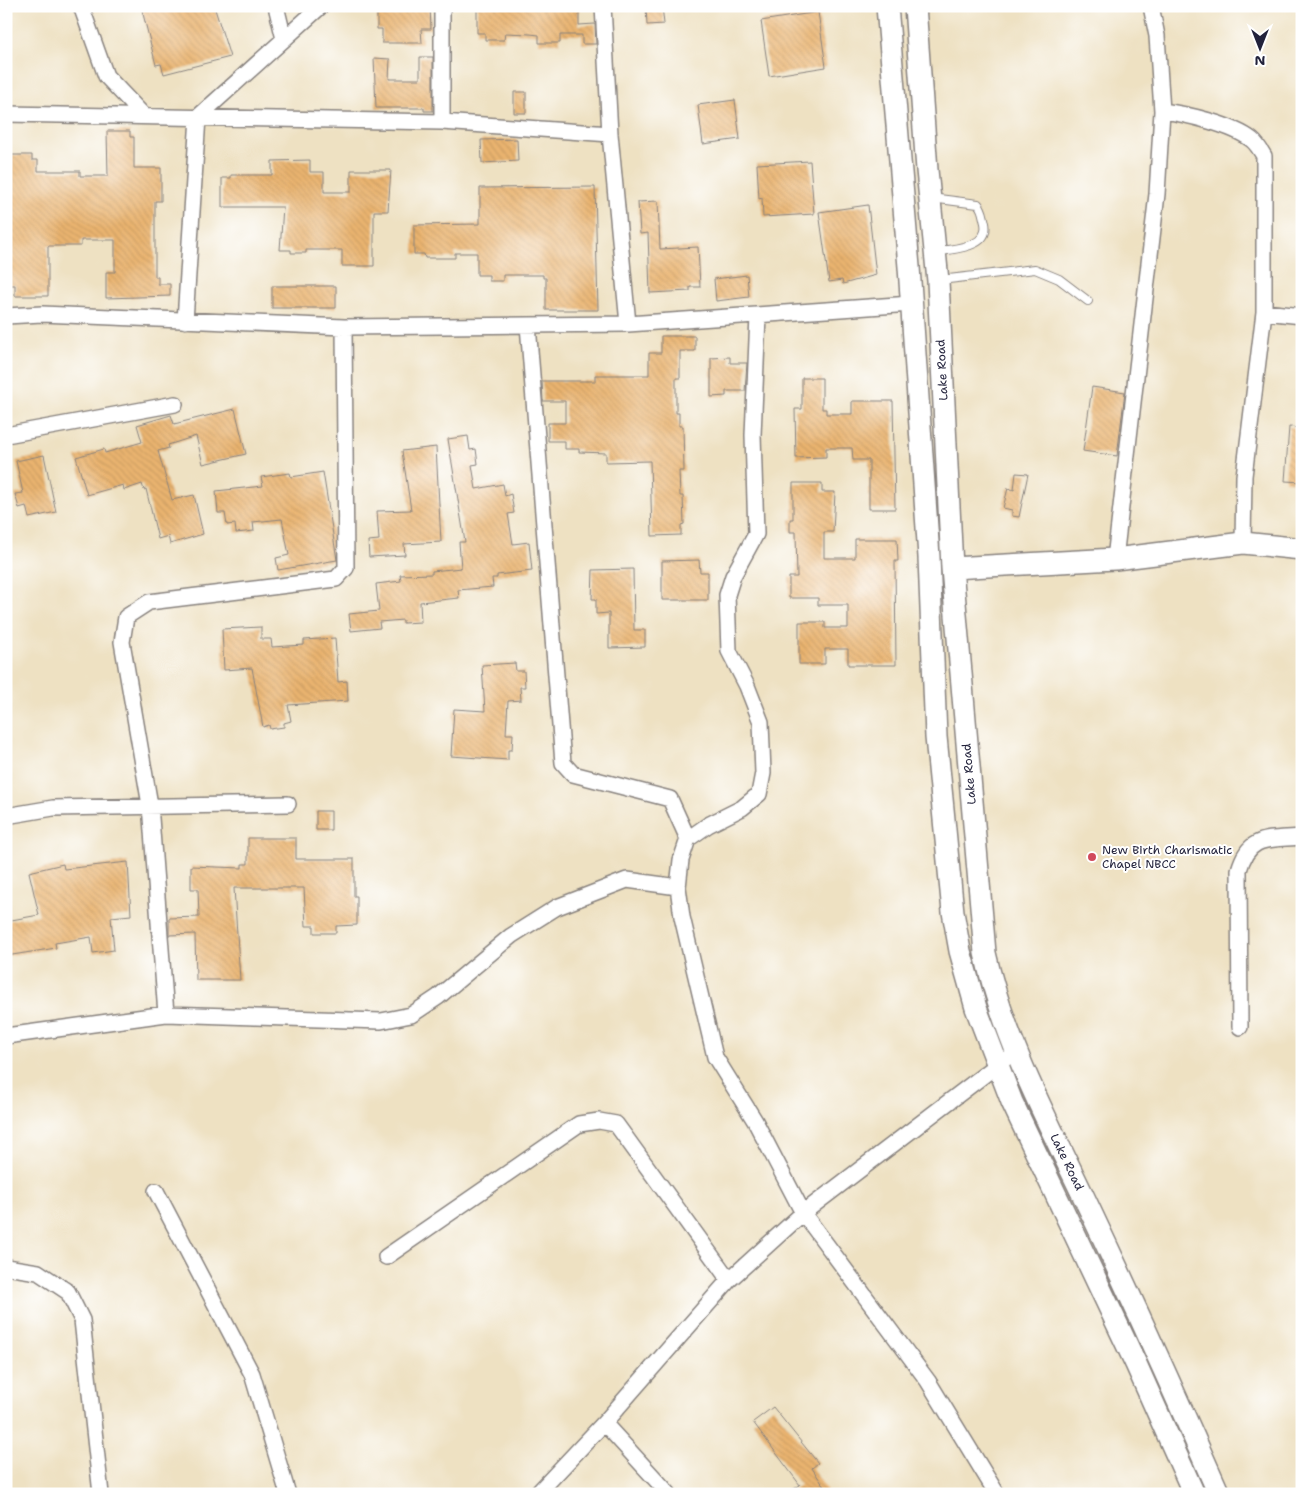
<svg xmlns="http://www.w3.org/2000/svg" width="1308" height="1500" font-family="'Shantell Sans',sans-serif">
	<style>
		.building { fill: url(#building-back-hatch) }
		.lines { fill: none; stroke-linecap: round; stroke-linejoin: round }
		.lane-casing { stroke: #88827e; stroke-width: 10 }
		.street-casing { stroke: #88827e; stroke-width: 18 }
		.secondary-casing { stroke: #88827e; stroke-width: 24 }
		.lane { stroke: #fff; stroke-width: 8 }
		.street { stroke: #fff; stroke-width: 15 }
		.secondary { stroke: #fff; stroke-width: 21 }
		.poi-dot { fill: #d1495b; stroke: #fff; stroke-width: 2 }
		.labels { text-anchor: middle; dominant-baseline: central; stroke-width: 4; stroke-linejoin: round; paint-order: stroke }
		.street-label { font-size: 12px; fill: #22223b; stroke: #fff }
		.poi-label { font-size: 12px; fill: #22223b; stroke: #fff; text-anchor: start }
	</style>
	<defs>
		<pattern id="building-back-hatch" width="6" height="6" patternUnits="userSpaceOnUse" patternTransform="scale(1.25)"><rect width="6" height="6" fill="#eab46f"/><path d="M-1 5l2 2M0 0l6 6M5-1l2 2" fill="none" stroke="#c89a61"/></pattern>
	</defs>
	<rect width="100%" height="100%" fill="#fff"/>
	<filter id="ink" filterUnits="userSpaceOnUse"><feTurbulence type="fractalNoise" baseFrequency=".02" numOctaves="2"/><feDisplacementMap in="SourceGraphic" scale="10" xChannelSelector="R" yChannelSelector="G"/><feConvolveMatrix kernelMatrix="1 2 1 2 8 2 1 2 1" color-interpolation-filters="sRGB"/></filter>
	<filter id="wash" filterUnits="userSpaceOnUse"><feTurbulence type="fractalNoise" baseFrequency=".0096" numOctaves="4" result="noise"/><feDisplacementMap in="SourceGraphic" scale="20" xChannelSelector="R" yChannelSelector="G"/><feGaussianBlur stdDeviation="1.12" result="paint"/><feColorMatrix in="noise" values="0 0 0 0 0 0 0 0 0 0 0 0 0 0 0 0 0 1.4 0 .05"/><feComposite in="paint" operator="in"/></filter>
	<g filter="url(#wash)">
		<rect width="100%" height="100%" fill="#eee1c2"/>
		<g id="blocks">
			<path class="building" d="M141,6H214L230,57L164,74L161,64L156,65Z
				M377,6H430L431,29H421L422,43H382V29H377Z
				M477,6L579,8V25L595,24L596,44H582V35H560V43H539V35L530,34L505,33L504,40H485V33H477Z
				M646,6H662L664,24L647,25Z
				M818,12L826,67L769,76L761,21Z
				M420,57H433V111H424V108H376L374,58L390,59L389,79H420Z
				M514,92H526V113H514Z
				M735,100L740,139L703,144L698,105Z
				M107,131H130V137H134V168H161V201H155V277H158V284H170V296L106,298V272H115V240H81V246H48V296H15V285H6V155H32V160H38V171H80V176H108Z
				M517,139L518,161L482,163L481,140Z
				M310,160V172H324V192H351V170H391L388,211H374V266H342V250H306V253H291V250H280L283,207H222V178H231V175H272V161Z
				M810,161L814,214L763,217L762,198L759,199L757,164Z
				M595,187L598,310H546V278H543V275H503V281H489V275H477V253H455V258H425L424,254H414V225L480,224V188Z
				M658,201L660,249L698,247L700,287H690V291L650,293L648,233L640,234L638,202Z
				M868,205L876,275L843,284L842,280L829,282L819,212Z
				M747,275L749,297L716,301L714,279Z
				M272,286H336V308H272Z
				M661,336H695V351H680V378H676V413H679V426H683L684,471H679L680,496H683L684,524L681,525V535L652,536L650,461L606,462V453L579,452V449H565V441H548V423H565V401H543L542,381H595V375H649V353H661Z
				M730,357V363H747L745,391H726V396L711,397V358Z
				M802,378H822V409H826V414H852V401H893L895,509H869V460H853L852,448H826V457L796,458L795,409H802Z
				M1092,387L1125,392L1117,456L1083,451Z
				M235,409L246,454L203,464L196,436L168,445L169,448L158,451L172,500L194,495L203,534L170,544L168,536L158,539L146,489L144,490L142,484L124,490L123,485L87,495L76,457L104,449L105,453L142,442L137,425L171,415L174,424Z
				M1289,427L1302,428V482L1285,481Z
				M468,436L470,450L476,449L478,464L472,465L476,489L503,484L505,496L511,494L514,513L508,514L513,544L529,542L532,571L497,575V578H492L493,587L458,590L459,598L420,602L421,622L403,623V620L379,622L380,628L351,631L349,614L379,611L376,584L401,581L400,575L432,574V571L461,568L459,542H465L448,439Z
				M436,447L441,542L404,544L405,555L369,557L368,541L379,540L377,511L411,510L402,451Z
				M44,455L56,512L29,518L26,506L19,508L15,494L23,493L16,461Z
				M323,472L337,560L278,570L276,558L289,555L282,519L253,522L254,531L236,533L235,524L227,525L225,513H218L216,491L263,486L261,477L290,473L291,477Z
				M1016,473L1028,474L1019,517L1012,516V510L1003,508L1008,488L1014,490Z
				M793,483H822V492H835L833,532H824V558H855V539H897L898,561H895L896,665H848V649H825V664H799V622H825V628H848V605H818V598H789V577H797L796,532H790V519H793Z
				M699,560L700,572H708V600H662V561Z
				M633,569L634,630H645V647L609,648V613L596,614V599H592L593,570Z
				M261,627V639H271L272,647L304,645V640L335,638L338,682L347,681L348,701L288,705L291,721L284,723V727L270,729L269,725L263,727L252,668L224,670L222,629Z
				M515,663L516,671H524L525,687H520L521,700L508,701L506,734H513L512,750H508V760L451,756L454,709L485,711L482,665Z
				M316,811H331V830H316Z
				M248,838H296V859H354V896H357V925L336,926V933H314V926H306L304,888H234L240,980H196L195,934L169,935V918L199,917L198,889H191V866L242,868V864H248Z
				M128,862L131,915L111,917L114,950L93,953L91,937L55,943L56,948L6,956V921L39,915L29,872L63,864L64,869Z
				M773,1407L818,1463L812,1468L829,1494H786L800,1485L753,1422Z"/>
		</g>
	</g>
	<g filter="url(#ink)">
		<use href="#blocks" fill-opacity="0" stroke="#88827e" stroke-width="1"/>
		<g class="lines">
			<g class="lane-casing">
				<path id="lane" d="M931,198L978,204C983,209 983,216 985,223C990,248 954,248 937,252
					M940,280L1035,269L1059,279L1088,301"/>
			</g>
			<g class="street-casing">
				<path id="street" d="M81,6L106,76L143,115
					M276,6L284,39
					M442,6V122
					M603,6L610,134L628,324
					M1151,6L1157,36L1162,111C1187,114 1233,125 1252,140C1257,144 1261,151 1264,156V312L1244,476L1243,543
					M6,114L442,122L610,134
					M1264,312L1302,316
					M6,316L42,314L344,327L628,324L911,304
					M758,316L753,435L756,534L733,576L727,595L729,651L747,686L761,722L763,773L759,794L742,808L708,825L688,839L681,860L678,887L682,917L715,1057L755,1121L803,1213L928,1381L997,1494
					M185,321L198,117L321,6
					M528,325L563,763L573,774L670,799L688,839
					M6,435L175,404
					M1115,559L1157,194L1162,111
					M6,816L53,808L288,804
					M166,1014L150,805L122,642L126,617L149,602L336,579L346,568L344,327
					M1240,1027L1239,870C1249,834 1269,840 1302,837
					M6,1036L166,1014L381,1021L411,1015L438,997L511,936L557,907L627,880L678,887
					M156,1191L252,1374L288,1494
					M386,1257L579,1124L599,1121L616,1124L729,1280
					M6,1267L38,1272L68,1292L82,1320L101,1494
					M604,1423L669,1494
					M537,1494L604,1423L729,1280L803,1213L1005,1059"/>
			</g>
			<g class="secondary-casing">
				<path id="secondary" d="M887,6L909,267L929,557L936,737L953,912L960,951L976,1008L1012,1102L1136,1364L1194,1494
					M915,6L927,170L938,281L952,568L985,953C1005,1043 1050,1125 1089,1208C1134,1303 1177,1398 1219,1494
					M952,568L1115,559L1243,543L1302,549"/>
			</g>
			<use href="#lane" class="lane"/>
			<use href="#street" class="street"/>
			<use href="#secondary" class="secondary"/>
		</g>
	</g>
	<circle class="poi-dot" cx="1092" cy="857" r="5"/>
	<g class="labels">
		<g class="street-label">
			<text transform="translate(942 370) rotate(-93)">Lake Road</text>
			<text transform="translate(969 774) rotate(-95)">Lake Road</text>
			<text transform="translate(1067 1162) rotate(64)">Lake Road</text>
		</g>
		<g class="poi-label">
			<text x="1102" y="850">New Birth Charismatic<tspan x="1102" dy="14">Chapel NBCC</tspan></text>
		</g>
	</g>
	<rect width="1308" height="1500" fill="none" stroke="#fff" stroke-width="25"/>
	<g transform="translate(1260 48) rotate(180)" stroke="#ffffff" stroke-width="4" paint-order="stroke">
	<path d="M0-4L9 19L0 12L-9 19Z" fill="#22223b"/>
	<text y="-8" font-size="14" font-weight="bold" text-anchor="middle" fill="#22223b">N</text>
	</g>
</svg>
